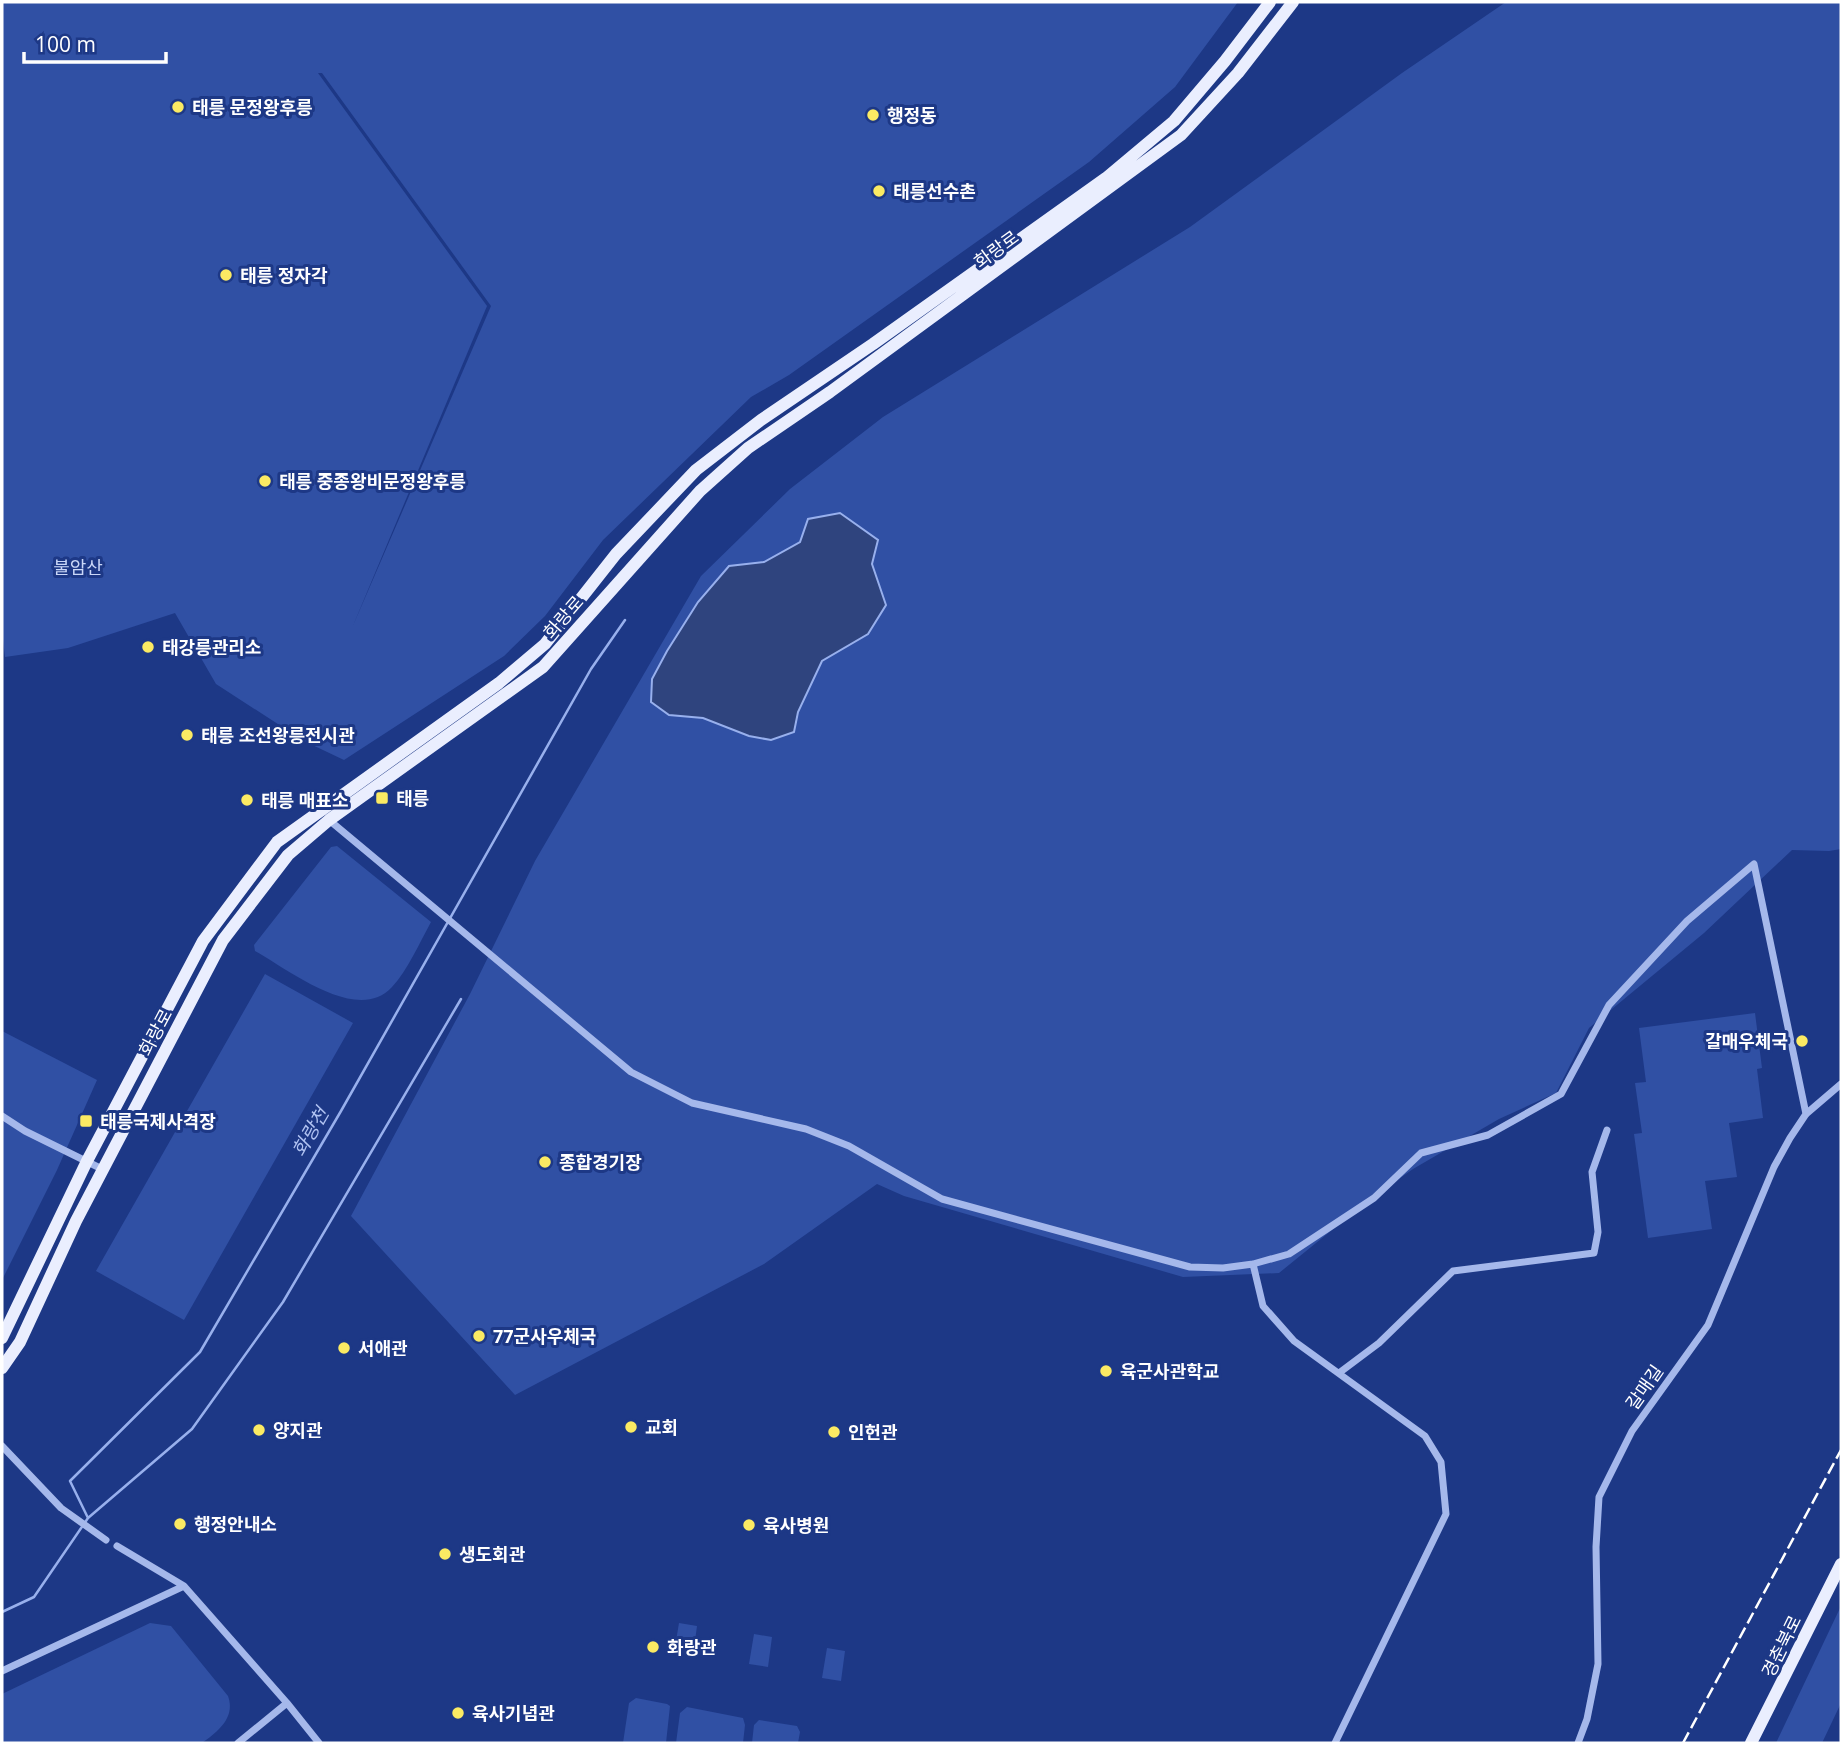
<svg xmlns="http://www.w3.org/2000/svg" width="1843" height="1745" font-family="'Open Sans','Noto Sans KR',sans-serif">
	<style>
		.green { fill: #3050a4; fill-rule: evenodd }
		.water { fill: #2f447e; stroke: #98b0ed; stroke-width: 2 }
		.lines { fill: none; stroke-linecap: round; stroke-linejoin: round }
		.stream { stroke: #98b0ed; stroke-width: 2.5 }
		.minor { stroke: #a5b8eb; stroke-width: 7 }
		.primary { stroke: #eaeefe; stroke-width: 12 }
		.rail { stroke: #fff; stroke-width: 2.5; stroke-dasharray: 12 5; stroke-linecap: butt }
		.poi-dot { fill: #fbea63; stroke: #1d3886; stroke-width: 2.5 }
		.labels { text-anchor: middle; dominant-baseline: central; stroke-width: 6; stroke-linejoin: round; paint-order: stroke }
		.poi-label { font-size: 18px; font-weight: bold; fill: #fff; stroke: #1d3886; text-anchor: start }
		.street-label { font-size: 18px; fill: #fff; stroke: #1d3886 }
		.park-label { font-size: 18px; fill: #cad7f8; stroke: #1d3886 }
		.water-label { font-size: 19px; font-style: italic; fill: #b1c3f2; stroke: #1d3886 }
	</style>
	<rect width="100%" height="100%" fill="#1d3886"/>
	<path class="green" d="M2,2H1238L1175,87L1089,162L789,375L751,397L603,540L545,616L504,656L344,760L304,741L216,684L175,613L68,648L5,657L2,631ZM318,73H322L491,306L352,628L487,306Z
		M1506,2H1841V849L1829,851L1792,850L1704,933L1589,1028L1556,1093L1499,1119L1413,1169L1369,1200L1279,1273L1183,1277L904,1196L877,1184L764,1264L515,1395L351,1216L470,994L535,861L701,576L790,489L883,417L1190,227L1402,73Z
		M337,846L431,922C420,942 407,971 392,987C357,1025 288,969 255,951L254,945L331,847Z
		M265,974L353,1023L184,1320L96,1271Z
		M1755,1013L1762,1068L1757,1069L1763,1118L1729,1123L1737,1177L1705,1181L1712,1229L1648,1238L1634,1134L1642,1133L1635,1083L1646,1082L1639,1028Z
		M2,1031L97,1080L57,1170L2,1280Z
		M1841,1606V1703L1822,1743H1776Z
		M150,1623L171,1626L228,1696C236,1718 217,1732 202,1743H2V1694Z
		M679,1623L697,1626L693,1656L674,1653Z
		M754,1634L772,1637L768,1667L749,1664Z
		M827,1648L845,1651L841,1681L822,1678Z
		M636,1698L667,1704L670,1706L666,1743H623L629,1703Z
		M687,1707L743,1718L745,1725L743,1743H676L680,1713Z
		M759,1720L797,1726L800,1732L798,1743H752L754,1725Z"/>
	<path class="water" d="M840,513L878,540L872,564L886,605L868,634L822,661L798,712L794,732L771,740L749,736L703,718L669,715L651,702L652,679L667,651L698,602L729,566L764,562L800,542L808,519Z"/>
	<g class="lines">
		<path class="stream" d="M88,1518L192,1429L283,1302L461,999
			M2,1612L34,1597L88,1518L70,1481L200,1352L341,1111L591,669L625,620"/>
		<path class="minor" d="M329,820L631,1072L692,1103L806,1129L849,1146L942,1199L1190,1267L1223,1268L1253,1264L1289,1254L1374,1198L1421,1153L1488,1135L1561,1094L1609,1005L1687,921L1754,864L1806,1114
			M2,1116L25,1131L102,1169
			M1253,1264L1263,1306L1294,1341L1425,1436L1441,1462L1446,1514L1335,1743
			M1339,1373L1379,1343L1453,1271L1594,1253L1598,1232L1592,1172L1607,1130
			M2,1446L61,1508L106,1540
			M117,1546L184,1586
			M2,1671L184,1586L287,1703L319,1743
			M238,1743L287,1703
			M1578,1743L1587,1719L1598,1664L1596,1547L1599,1497L1632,1431L1708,1325L1774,1167L1790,1138L1806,1114L1841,1084"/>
		<path class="primary" d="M2,1338L87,1161L203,941L277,842L499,683L545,644L616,554L696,470L761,420L873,344L1106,178L1174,121L1225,61L1270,2
			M2,1368L20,1342L76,1221L223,940L288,855L329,820L543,667L700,491L748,448L830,392L1181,135L1238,73L1293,2
			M1751,1743L1841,1564"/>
		<path class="rail" d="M1683,1743L1841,1450"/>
	</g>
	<g class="poi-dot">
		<circle cx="178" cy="107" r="7"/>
		<circle cx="873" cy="115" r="7"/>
		<circle cx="879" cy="191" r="7"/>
		<circle cx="226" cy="275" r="7"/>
		<circle cx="265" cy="481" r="7"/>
		<circle cx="148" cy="647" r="7"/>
		<circle cx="187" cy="735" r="7"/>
		<rect x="375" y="791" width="14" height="14" rx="3.5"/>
		<circle cx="247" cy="800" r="7"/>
		<circle cx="1802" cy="1041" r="7"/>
		<rect x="79" y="1114" width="14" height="14" rx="3.5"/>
		<circle cx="545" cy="1162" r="7"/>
		<circle cx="479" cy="1336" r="7"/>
		<circle cx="344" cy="1348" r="7"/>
		<circle cx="1106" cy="1371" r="7"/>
		<circle cx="631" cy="1427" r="7"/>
		<circle cx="259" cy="1430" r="7"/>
		<circle cx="834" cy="1432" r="7"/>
		<circle cx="180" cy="1524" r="7"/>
		<circle cx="749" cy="1525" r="7"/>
		<circle cx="445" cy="1554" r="7"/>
		<circle cx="653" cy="1647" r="7"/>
		<circle cx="458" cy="1713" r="7"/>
	</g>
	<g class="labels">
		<g class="poi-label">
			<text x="192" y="107">태릉 문정왕후릉</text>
			<text x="887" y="115">행정동</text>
			<text x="893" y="191">태릉선수촌</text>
			<text x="240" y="275">태릉 정자각</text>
			<text x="279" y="481">태릉 중종왕비문정왕후릉</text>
			<text x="162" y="647">태강릉관리소</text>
			<text x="201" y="735">태릉 조선왕릉전시관</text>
			<text x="396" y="798">태릉</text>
			<text x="261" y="800">태릉 매표소</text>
			<text x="1788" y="1041" text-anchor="end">갈매우체국</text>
			<text x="100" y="1121">태릉국제사격장</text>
			<text x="559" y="1162">종합경기장</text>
			<text x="493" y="1336">77군사우체국</text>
			<text x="358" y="1348">서애관</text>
			<text x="1120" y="1371">육군사관학교</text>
			<text x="645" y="1427">교회</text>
			<text x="273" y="1430">양지관</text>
			<text x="848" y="1432">인헌관</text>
			<text x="194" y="1524">행정안내소</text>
			<text x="763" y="1525">육사병원</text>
			<text x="459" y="1554">생도회관</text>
			<text x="667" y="1647">화랑관</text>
			<text x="472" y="1713">육사기념관</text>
		</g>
		<g class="street-label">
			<text transform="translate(996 249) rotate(-36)">화랑로</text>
			<text transform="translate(563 617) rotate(-49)">화랑로</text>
			<text transform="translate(155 1032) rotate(-62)">화랑로</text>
			<text transform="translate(1644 1387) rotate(-55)">갈매길</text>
			<text transform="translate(1781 1646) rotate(-64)">경춘북로</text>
		</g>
		<g class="park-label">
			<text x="78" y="567">불암산</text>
		</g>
		<g class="water-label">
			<text transform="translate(310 1132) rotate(-60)">화랑천</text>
		</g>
	</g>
	<rect width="1843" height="1745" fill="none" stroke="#ffffff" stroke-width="7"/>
	<path d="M24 52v10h142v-10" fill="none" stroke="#ffffff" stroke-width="3.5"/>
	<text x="35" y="52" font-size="21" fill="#ffffff" stroke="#1d3886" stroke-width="5" paint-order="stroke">100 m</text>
</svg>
